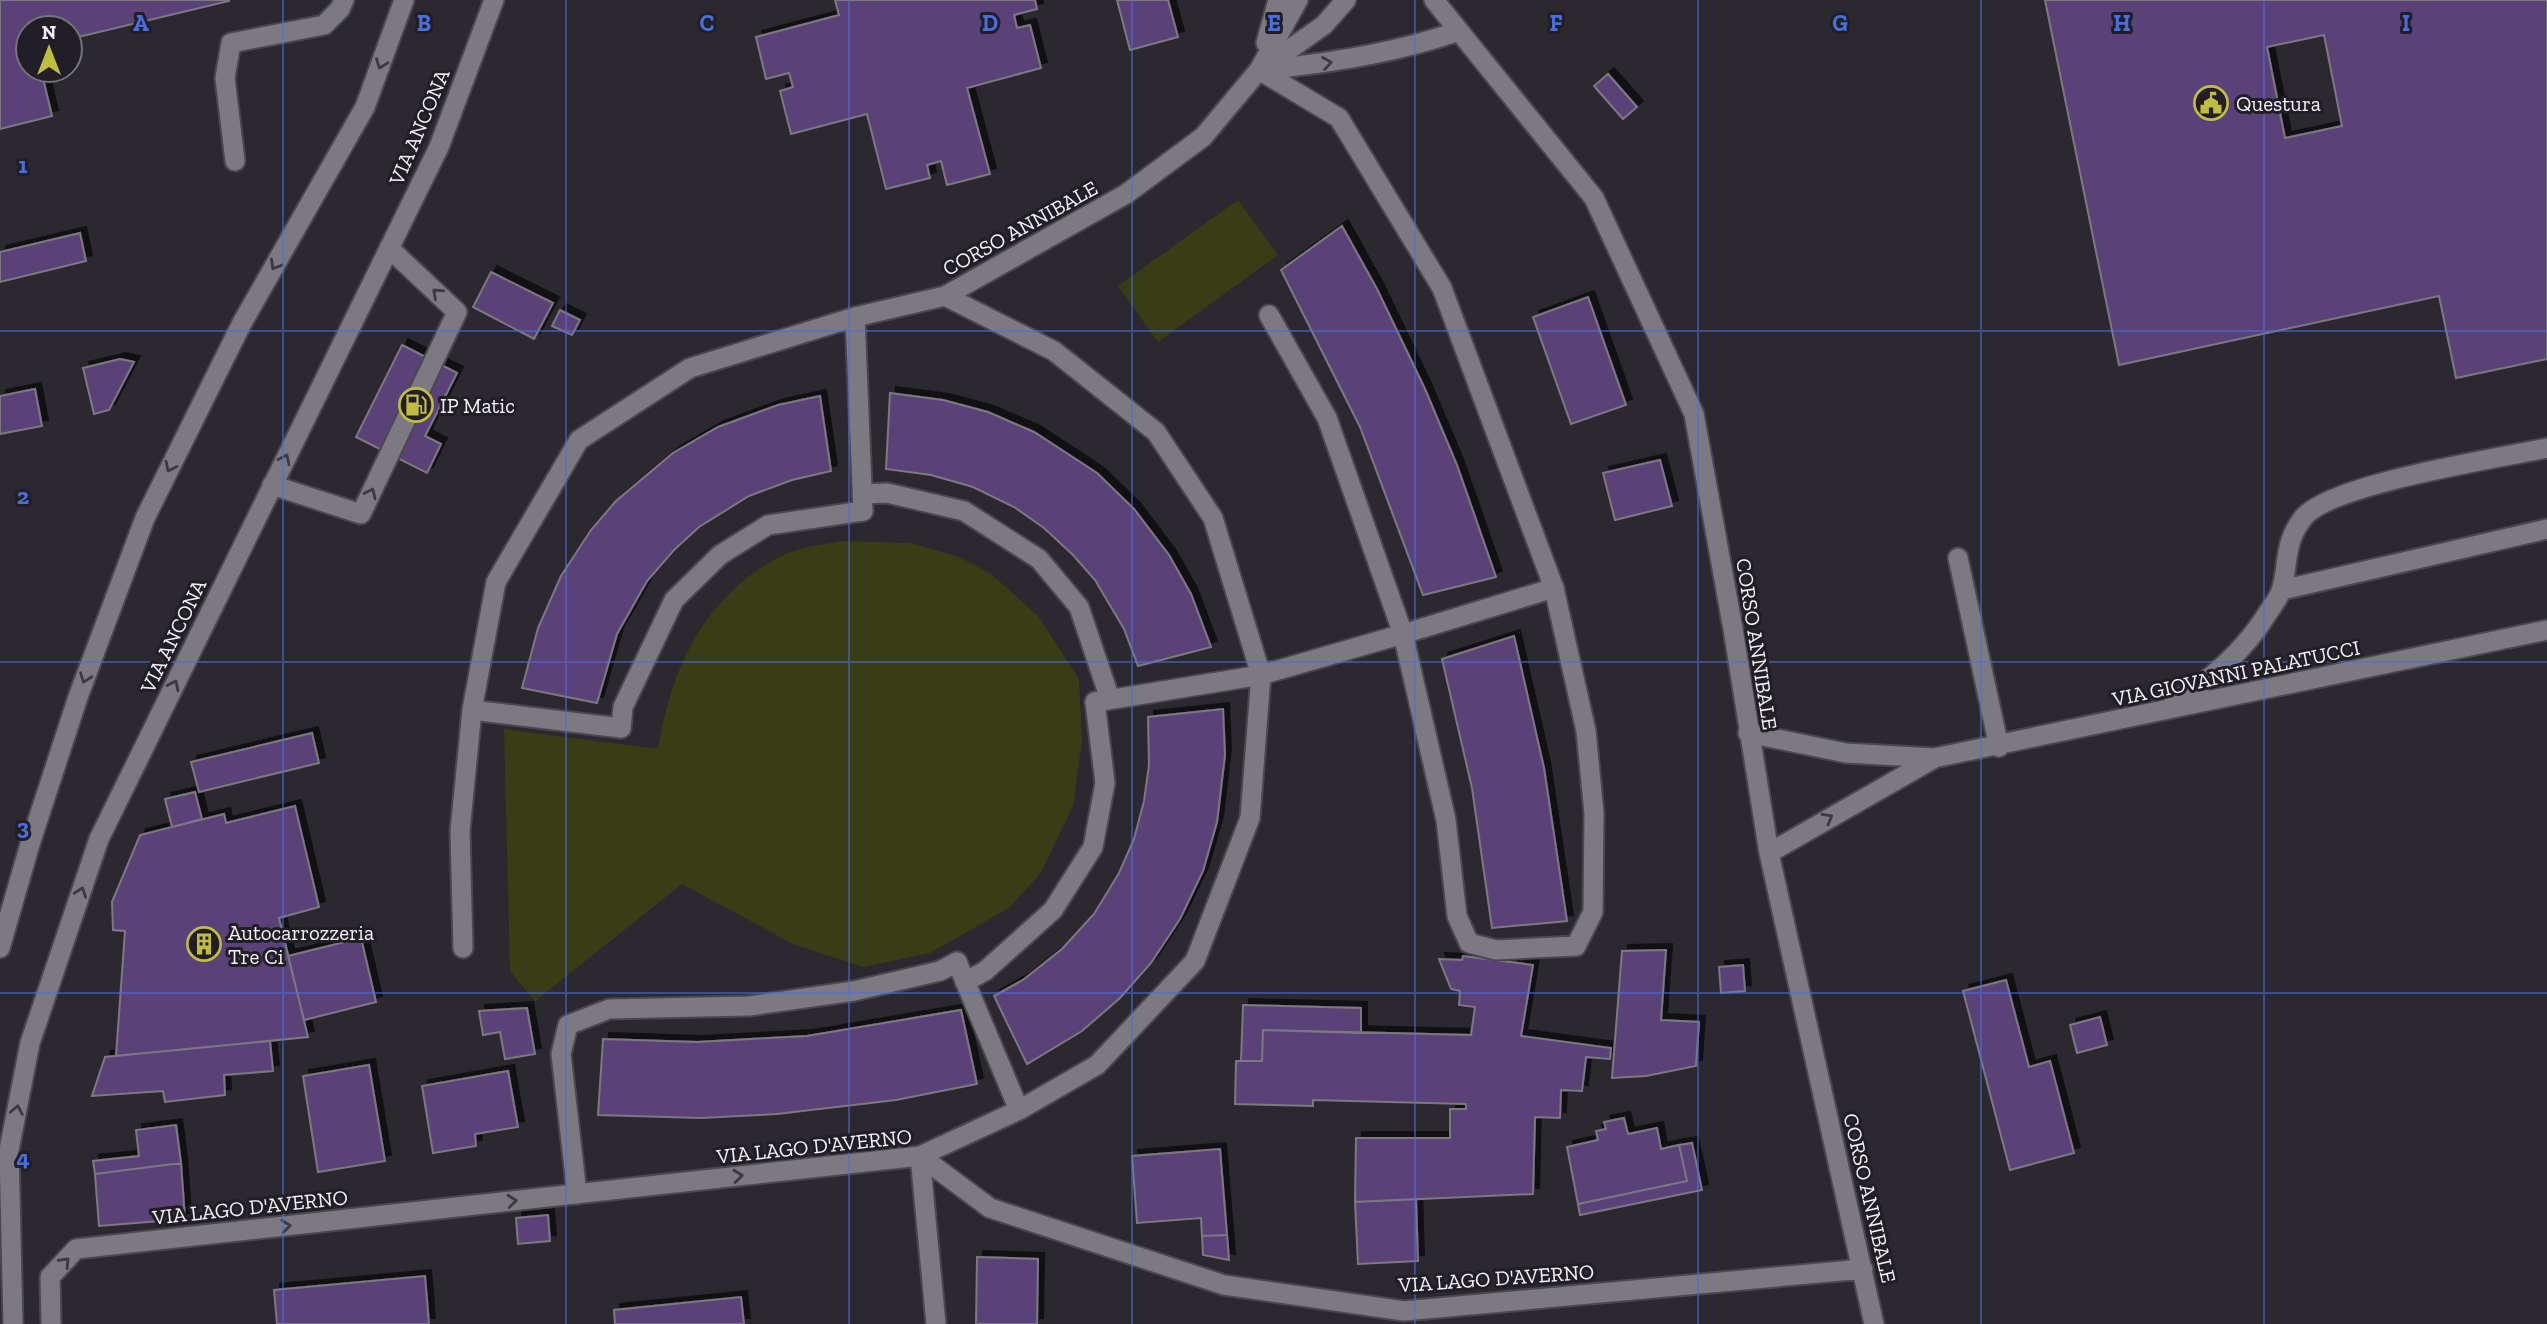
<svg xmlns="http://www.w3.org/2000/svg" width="2547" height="1324" font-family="'Zilla Slab',serif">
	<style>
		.green { fill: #393d16 }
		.building { fill: #5a4379; stroke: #7c7882; stroke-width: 2; fill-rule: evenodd; filter: url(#shadow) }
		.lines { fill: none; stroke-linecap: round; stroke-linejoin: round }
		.service-casing { stroke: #4a474e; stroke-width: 23 }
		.minor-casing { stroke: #4a474e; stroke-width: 23 }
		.tertiary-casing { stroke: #4a474e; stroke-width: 23 }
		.service { stroke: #7d7983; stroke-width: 19 }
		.minor { stroke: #7d7983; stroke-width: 19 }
		.tertiary { stroke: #7d7983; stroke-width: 19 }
		.oneway { stroke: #3d3942 }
		.grid { fill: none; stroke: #486fde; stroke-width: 2; stroke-opacity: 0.55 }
		.labels { text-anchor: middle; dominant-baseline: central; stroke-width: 6; stroke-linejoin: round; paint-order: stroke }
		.poi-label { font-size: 21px; fill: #f4f2f7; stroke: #211e26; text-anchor: start }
		.street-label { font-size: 21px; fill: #f4f2f7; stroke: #211e26 }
		.grid-label { font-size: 23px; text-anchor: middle; font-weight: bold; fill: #486fde; stroke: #211e26; stroke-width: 6; stroke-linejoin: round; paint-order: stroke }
	</style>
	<defs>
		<filter id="shadow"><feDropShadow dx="6" dy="-6" stdDeviation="0" flood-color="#0009"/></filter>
	</defs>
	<rect width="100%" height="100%" fill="#2b2830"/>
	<path class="green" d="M1238,200L1278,255L1158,342L1118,286Z
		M842,541L911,543L959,557L990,573L1038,616L1079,679L1082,740L1073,806L1040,874L1009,908L930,953L863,967L793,944L682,884L535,1001L510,971L504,729L658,749C670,680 692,622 748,577C763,566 782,554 800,549C813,545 828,544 842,541Z"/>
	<path class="building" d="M0,0H229V1L70,39V28H28V70H41L52,116L0,129Z
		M835,0H1035L1037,9L1014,15L1017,28L1030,25L1041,68L967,88L990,174L947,185L941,161L927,165L930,178L886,189L867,114L791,134L780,91L793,87L789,73L766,79L756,37L839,15Z
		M1117,0H1168L1178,37L1130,50Z
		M2045,0H2547V359L2456,378L2439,296L2119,365ZM2324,35L2342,126L2285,138L2267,47Z
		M1608,74L1637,107L1623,119L1594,86Z
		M1342,226L1377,289L1425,389L1457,465L1496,577L1423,595L1360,427L1281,270Z
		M80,233L86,261L0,282V252Z
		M491,272L553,303L534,339L473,307Z
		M1588,297L1626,405L1571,424L1533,317Z
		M560,310L580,320L572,335L552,326Z
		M402,345L457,373L425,436L441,444L427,473L356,437Z
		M120,359L134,362L109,410L94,414L83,368Z
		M35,389L42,426L0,434V396Z
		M890,393L943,400L988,412L1034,432L1097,473L1134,509L1169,555L1191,594L1211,647L1138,666L1124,629L1095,580L1073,555L1044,528L1014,507L973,487L931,475L886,469Z
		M820,396L831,471L792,480L749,496L699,527L674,550L647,581L617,634L597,703L522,688L538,628L561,576L591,530L616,501L673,453L718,427L778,405Z
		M1660,460L1672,506L1615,520L1603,473Z
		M1514,636L1544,768L1567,921L1492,928L1472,788L1442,659Z
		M1223,709L1225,755L1217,822L1203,871L1180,919L1151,963L1120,998L1082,1031L1027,1064L994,996L1023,980L1062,949L1094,914L1119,873L1134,839L1144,801L1149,765L1148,717Z
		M312,733L319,763L199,792L191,762Z
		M195,792L202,819L172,827L165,799Z
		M295,806L319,907L279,918L308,1037L116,1056L125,931L113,930L112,902L140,835L224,814L226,823Z
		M361,938L376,1002L304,1020L288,956Z
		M1666,950L1661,1020L1699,1022L1696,1066L1646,1076L1612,1078L1622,951Z
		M1463,956L1533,965L1521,1036L1611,1048L1610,1059L1586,1057L1582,1091L1561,1090L1560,1118L1535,1117L1533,1194L1355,1202L1356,1138H1450V1109H1466V1104L1313,1100V1106L1235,1104L1236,1061H1262L1263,1030L1471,1035L1475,1007L1459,1005L1460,991L1451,989L1439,959L1462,960Z
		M1743,965L1745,991L1721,993L1719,967Z
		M2006,980L2029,1067L2050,1061L2074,1153L2010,1170L1963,991Z
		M1243,1005L1361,1008V1033L1263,1030L1262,1061H1241Z
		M527,1008L535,1054L505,1059L500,1032L483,1035L479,1011Z
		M961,1010L977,1084L896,1100L777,1114L701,1118L598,1115L603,1039L697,1042L807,1036Z
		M2100,1017L2107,1045L2077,1053L2070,1025Z
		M270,1041L273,1071L224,1075L225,1095L165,1102L163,1091L92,1096L105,1057Z
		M369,1065L385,1161L318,1172L303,1076Z
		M508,1071L518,1127L475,1134L476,1146L433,1153L422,1086Z
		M1624,1118L1628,1134L1657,1128L1661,1149L1679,1145L1687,1181L1578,1204L1567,1147L1598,1140L1596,1131L1606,1129L1604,1122Z
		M176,1125L181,1163L95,1174L93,1161L139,1156L136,1130Z
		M1692,1143L1702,1190L1580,1215L1578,1204L1687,1181L1679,1145Z
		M1220,1149L1227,1235L1202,1236L1201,1218L1137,1223L1132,1156Z
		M181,1163L185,1219L99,1226L95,1174Z
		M1416,1199L1418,1261L1358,1264L1355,1202Z
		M548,1215L550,1241L518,1244L516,1218Z
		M1227,1235L1229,1260L1203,1255L1202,1236Z
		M977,1257L1038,1259L1037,1324H976Z
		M425,1276L429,1324H277L274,1290Z
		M741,1297L744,1324H615L614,1310Z"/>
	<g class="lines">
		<g class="service-casing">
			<path id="service" d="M272,485L361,514L457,312L389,248
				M862,494L887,493L964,511L1039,559L1079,607L1110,699
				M1403,634L1446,820L1457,916L1469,943L1496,950L1576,946L1593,912L1594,813L1586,731L1554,588
				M621,728L623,707L674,600L720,555L768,525L863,511
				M965,982L985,971L1053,910L1093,847L1105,783L1095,702
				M577,1194L561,1054L568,1025L609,1009L749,1006L854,991L940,971L957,962"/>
		</g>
		<g class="minor-casing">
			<path id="minor" d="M1434,0L1594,198L1694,414L1733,629L1769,853L1874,1324
				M1266,43L1278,0
				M1263,68L1324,25L1346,0
				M1259,70L1339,118L1442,288L1554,588L1403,634
				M1259,70C1326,64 1392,54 1456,32
				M235,161L225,78L231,43L324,25L340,9L344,0
				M855,317L863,511
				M1958,558L1999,747
				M2282,590L2547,529
				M1095,702L1261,675L1403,634L1327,418L1269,315
				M2171,706C2211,679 2244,652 2269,611C2274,604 2280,596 2282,588C2289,560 2284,543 2303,518C2329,484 2499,458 2547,448
				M472,710L621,728
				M1748,733L1846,753L1934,758L2547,630
				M1769,853L1933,759
				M463,948L460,831L472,710L496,582L579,440L690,368L855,317L945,296L1126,194L1203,137L1259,70L1298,0
				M957,962L1019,1110
				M920,1156L990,1208L1224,1285L1404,1311L1863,1269
				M920,1156L936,1324
				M51,1324L50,1277L76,1249L920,1156L1019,1110L1097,1065L1195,961L1250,818L1261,675L1213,518L1156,432L1054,351L945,296"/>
		</g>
		<g class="tertiary-casing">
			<path id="tertiary" d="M0,948L30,844L78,697L145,518L242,323L365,107L404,0
				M13,1324L9,1150L30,1043L99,839L439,147L494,0"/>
		</g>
		<use href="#service" class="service"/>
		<use href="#minor" class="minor"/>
		<use href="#tertiary" class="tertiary"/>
	</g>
	<defs><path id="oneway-chevron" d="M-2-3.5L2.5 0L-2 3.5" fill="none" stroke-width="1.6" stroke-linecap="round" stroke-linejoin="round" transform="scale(1.75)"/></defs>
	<g class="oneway">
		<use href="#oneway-chevron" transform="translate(1327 63) rotate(-9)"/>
		<use href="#oneway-chevron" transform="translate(381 64) rotate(110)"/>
		<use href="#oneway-chevron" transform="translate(275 265) rotate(120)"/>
		<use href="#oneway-chevron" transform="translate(437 293) rotate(-137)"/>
		<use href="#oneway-chevron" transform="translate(285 459) rotate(-64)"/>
		<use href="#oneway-chevron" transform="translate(170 467) rotate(116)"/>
		<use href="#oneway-chevron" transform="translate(371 493) rotate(-65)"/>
		<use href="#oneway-chevron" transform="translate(85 678) rotate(110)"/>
		<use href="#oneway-chevron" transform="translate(174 685) rotate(-64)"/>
		<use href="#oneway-chevron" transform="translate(1828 818) rotate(-30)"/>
		<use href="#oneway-chevron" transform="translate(81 892) rotate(-71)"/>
		<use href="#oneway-chevron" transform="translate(17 1110) rotate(-79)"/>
		<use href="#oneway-chevron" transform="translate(738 1176) rotate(-6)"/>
		<use href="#oneway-chevron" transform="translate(512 1201) rotate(-6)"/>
		<use href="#oneway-chevron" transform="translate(286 1226) rotate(-6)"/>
		<use href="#oneway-chevron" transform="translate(65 1262) rotate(-47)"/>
	</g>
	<path class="grid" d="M283,0V1324M566,0V1324M849,0V1324M1132,0V1324M1415,0V1324M1698,0V1324M1981,0V1324M2264,0V1324M0,331H2547M0,662H2547M0,993H2547"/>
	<defs>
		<g id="civic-ring" transform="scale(1.75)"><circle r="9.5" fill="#211e26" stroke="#c1bd40" stroke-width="1.5"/><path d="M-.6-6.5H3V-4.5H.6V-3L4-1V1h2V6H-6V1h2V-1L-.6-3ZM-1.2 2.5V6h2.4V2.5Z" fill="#c1bd40"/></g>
		<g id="fuel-ring" transform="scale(1.75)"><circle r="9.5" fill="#211e26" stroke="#c1bd40" stroke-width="1.5"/><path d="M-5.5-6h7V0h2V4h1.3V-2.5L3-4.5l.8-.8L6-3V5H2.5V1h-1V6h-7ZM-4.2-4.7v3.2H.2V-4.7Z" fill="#c1bd40"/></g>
		<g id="building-ring" transform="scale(1.75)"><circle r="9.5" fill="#211e26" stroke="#c1bd40" stroke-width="1.5"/><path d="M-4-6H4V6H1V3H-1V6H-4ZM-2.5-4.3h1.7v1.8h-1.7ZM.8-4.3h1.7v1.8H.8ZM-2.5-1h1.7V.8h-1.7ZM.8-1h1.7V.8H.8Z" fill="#c1bd40"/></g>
	</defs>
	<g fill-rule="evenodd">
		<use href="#civic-ring" x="2211" y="103"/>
		<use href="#fuel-ring" x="416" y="405"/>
		<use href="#building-ring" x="204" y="944"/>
	</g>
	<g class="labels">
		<g class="poi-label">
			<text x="2236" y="103">Questura</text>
			<text x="440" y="405">IP Matic</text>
			<text x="228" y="932">Autocarrozzeria<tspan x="228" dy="24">Tre Ci</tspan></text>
		</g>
		<g class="street-label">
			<text transform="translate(419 127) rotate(-67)">VIA ANCONA</text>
			<text transform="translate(1020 228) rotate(-29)">CORSO ANNIBALE</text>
			<text transform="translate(173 636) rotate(-64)">VIA ANCONA</text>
			<text transform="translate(1757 644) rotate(81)">CORSO ANNIBALE</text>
			<text transform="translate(2236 673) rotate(-12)">VIA GIOVANNI PALATUCCI</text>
			<text transform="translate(814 1146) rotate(-6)">VIA LAGO D'AVERNO</text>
			<text transform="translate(1870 1198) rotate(77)">CORSO ANNIBALE</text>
			<text transform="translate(250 1207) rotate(-6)">VIA LAGO D'AVERNO</text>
			<text transform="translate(1496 1278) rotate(-4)">VIA LAGO D'AVERNO</text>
		</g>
	</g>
	<g class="grid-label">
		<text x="141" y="31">A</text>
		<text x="424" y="31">B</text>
		<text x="707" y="31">C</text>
		<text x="990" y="31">D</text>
		<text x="1274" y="31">E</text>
		<text x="1556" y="31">F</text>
		<text x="1840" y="31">G</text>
		<text x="2122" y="31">H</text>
		<text x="2406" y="31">I</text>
		<text x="23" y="173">1</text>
		<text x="23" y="504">2</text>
		<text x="23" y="835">3</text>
		<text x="23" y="1166">4</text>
	</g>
	<g transform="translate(49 49)"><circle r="33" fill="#211e26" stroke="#75737a" stroke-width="2"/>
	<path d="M0-5L12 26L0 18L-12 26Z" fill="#c1bd40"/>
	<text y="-10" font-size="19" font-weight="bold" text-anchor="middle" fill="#f4f2f7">N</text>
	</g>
</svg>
